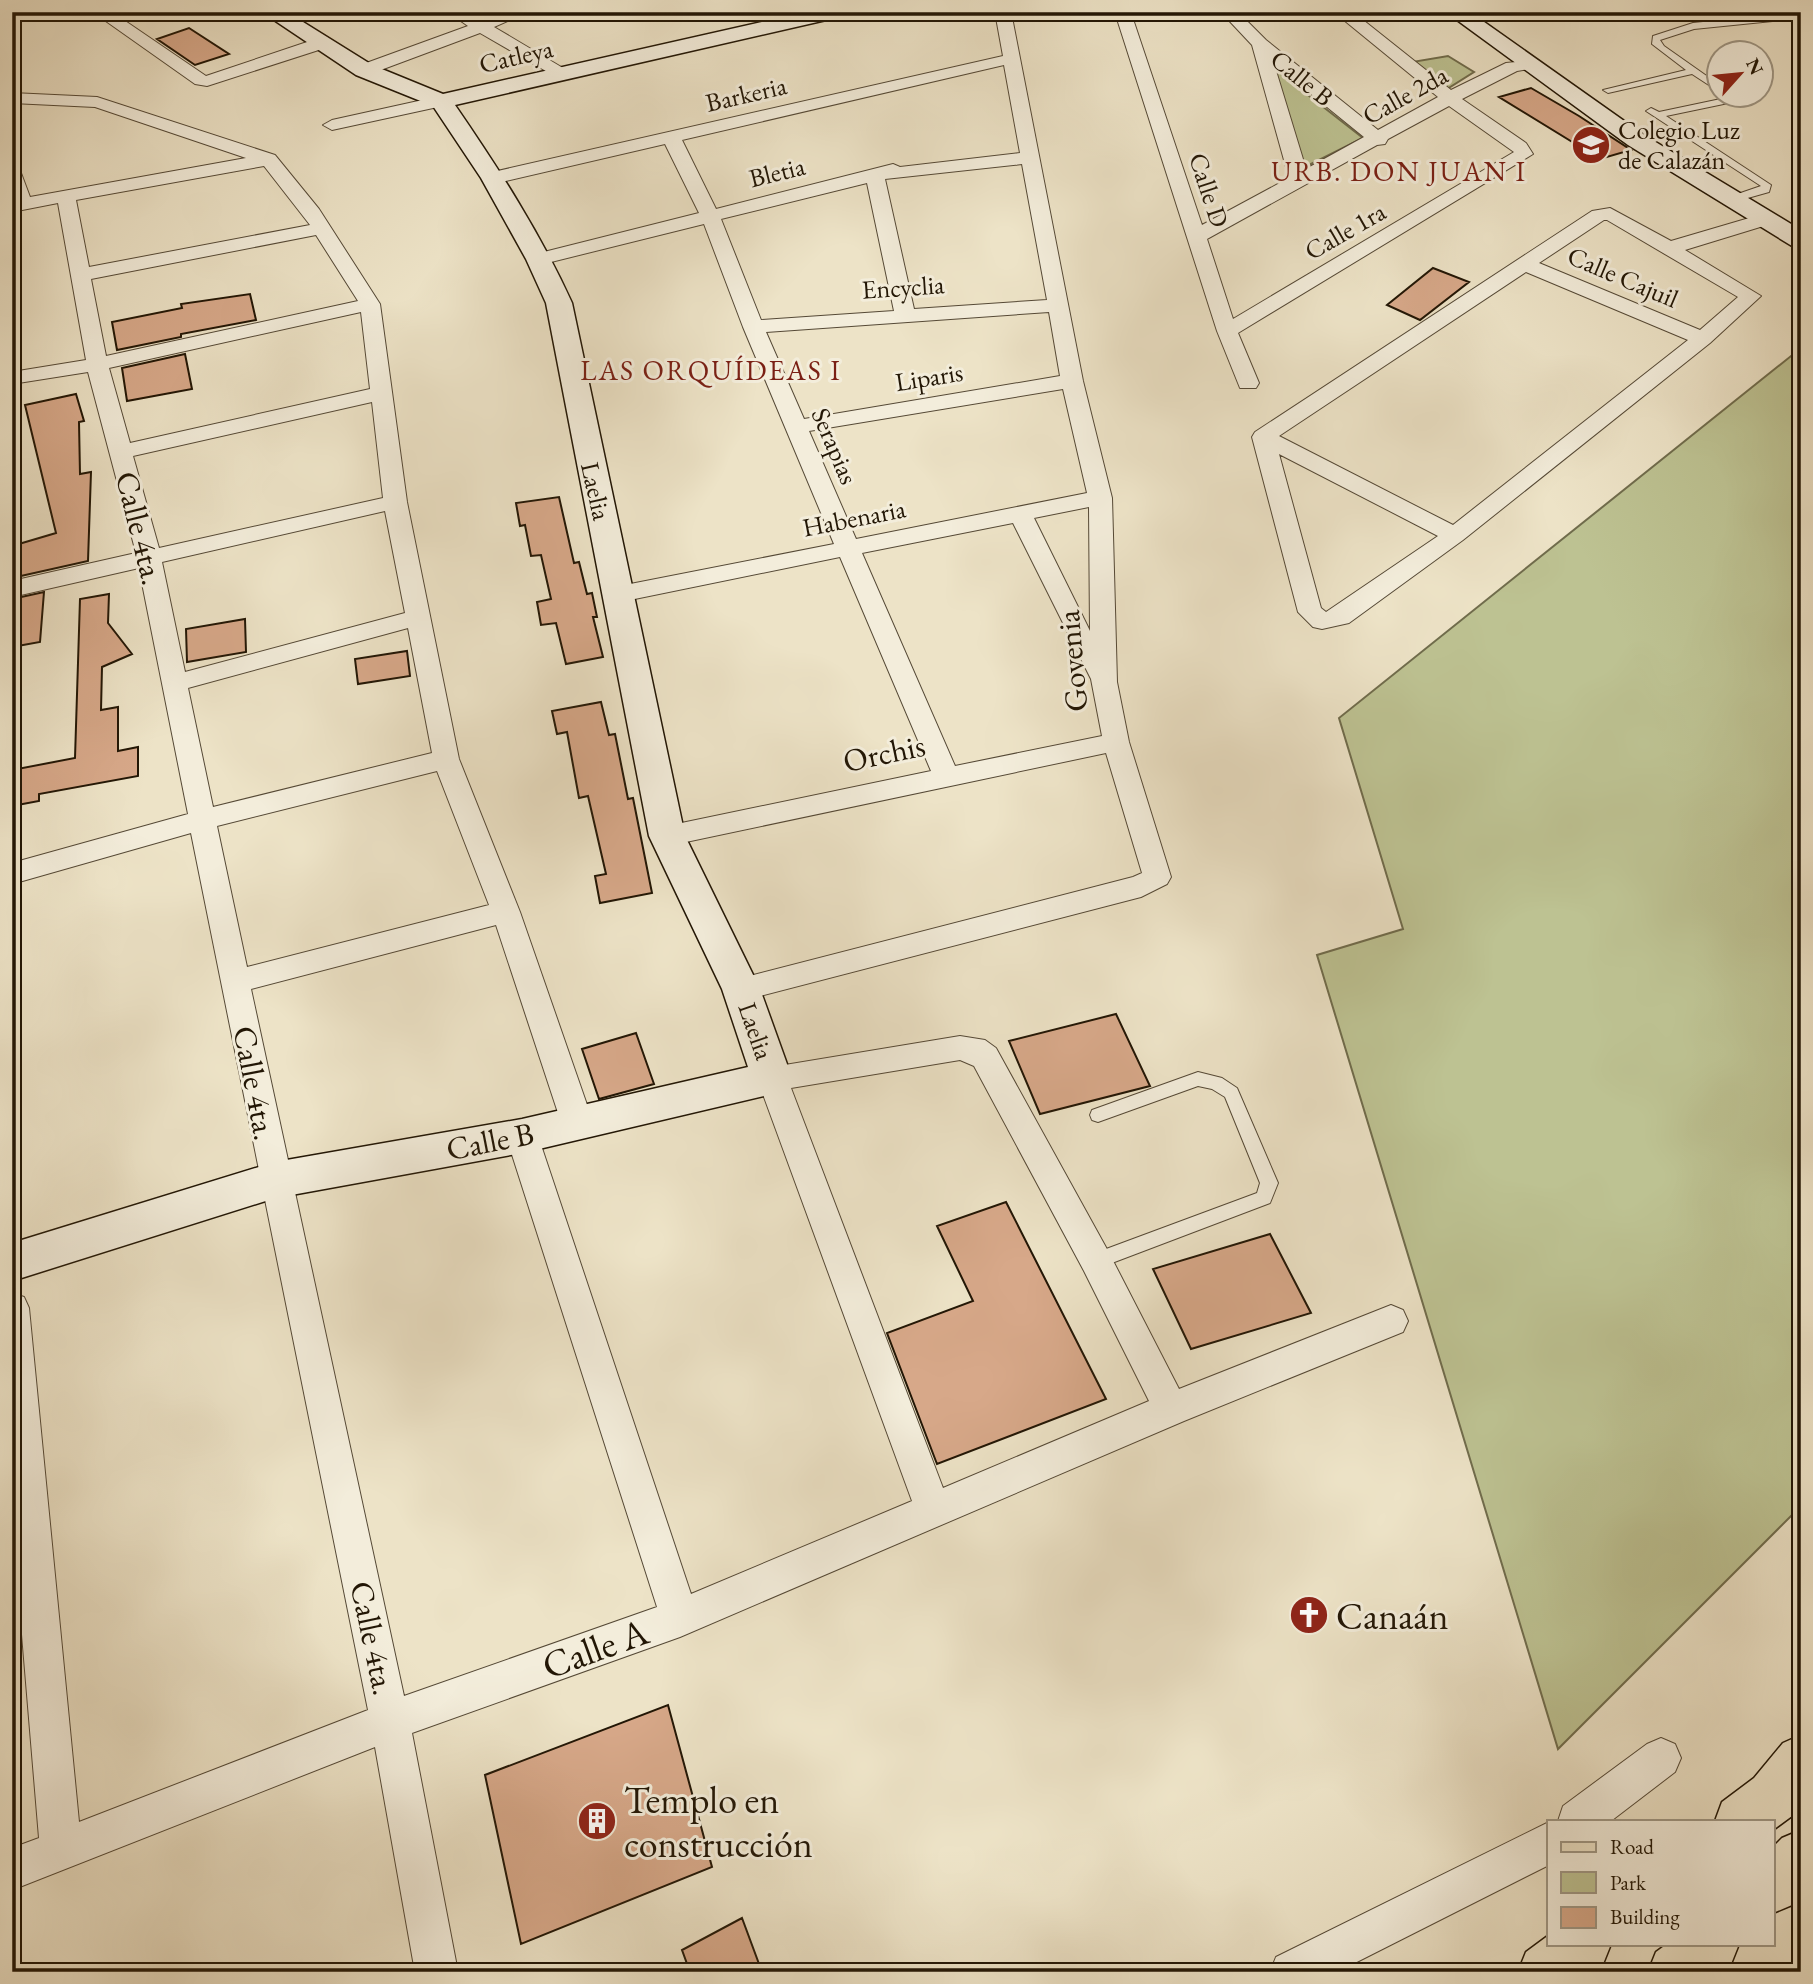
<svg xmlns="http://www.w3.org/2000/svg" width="1813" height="1984" font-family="'EB Garamond',serif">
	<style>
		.green { fill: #bdc292; stroke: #706c4c; stroke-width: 2 }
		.building { fill: #d7a889; stroke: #221605; stroke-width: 2 }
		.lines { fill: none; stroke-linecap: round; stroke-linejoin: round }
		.lane-casing { stroke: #554936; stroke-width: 2 }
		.street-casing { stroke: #554936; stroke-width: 2 }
		.secondary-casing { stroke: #221605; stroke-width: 3 }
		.primary-casing { stroke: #221605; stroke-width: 3 }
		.lane { fill: #f3eddb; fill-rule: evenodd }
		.street { fill: #f3eddb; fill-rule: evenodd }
		.secondary { fill: #f3eddb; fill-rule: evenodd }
		.primary { fill: #ede3c7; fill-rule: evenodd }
		.labels { text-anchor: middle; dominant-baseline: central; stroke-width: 6; stroke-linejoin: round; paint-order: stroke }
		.far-street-label { font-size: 26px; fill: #221605; stroke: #f3eddb }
		.far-poi-label { font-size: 26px; fill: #221605; stroke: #f3eddb; text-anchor: start }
		.far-neighbourhood-label { font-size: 28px; letter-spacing: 2px; fill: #7a1f14; stroke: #f3eddb }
		.street-label { font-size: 32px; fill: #221605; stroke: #f3eddb }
		.near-poi-label { font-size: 38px; fill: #221605; stroke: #f3eddb; text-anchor: start }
		.near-street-label { font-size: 38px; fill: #221605; stroke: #f3eddb }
	</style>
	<rect width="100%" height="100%" fill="#ede3c7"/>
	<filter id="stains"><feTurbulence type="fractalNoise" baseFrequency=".00286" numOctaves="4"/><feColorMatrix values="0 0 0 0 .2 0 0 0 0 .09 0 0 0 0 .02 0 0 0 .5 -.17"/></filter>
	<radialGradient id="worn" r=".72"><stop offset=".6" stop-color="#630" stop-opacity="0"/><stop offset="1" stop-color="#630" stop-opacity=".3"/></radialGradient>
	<path class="green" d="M1448,56L1474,72L1447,89L1412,62Z
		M1262,59L1363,138L1305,167Z
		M1801,348V1506L1558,1749L1317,955L1403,929L1339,718Z"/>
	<path class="building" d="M189,28L229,54L195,65L157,39Z
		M1531,88L1579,116L1631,150L1600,159L1499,97Z
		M1433,268L1469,282L1420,320L1387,305Z
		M250,294L256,320L181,334V337L117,350L112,322L182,308L181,304Z
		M185,354L192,389L127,401L122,368Z
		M76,394L84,421L79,422L80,474L91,472L88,561L12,578V546L56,533L25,405Z
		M559,497L574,563L579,562L587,594L592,593L597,617H593L603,657L566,664L556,623L541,625L537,602L551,599L541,555L531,556L525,525L520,526L516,503Z
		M44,592L40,642L12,647V599Z
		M109,594L108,623L132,654L102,667L101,710L118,707V751L138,747V776L39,794V801L12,806V770L75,758L80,599Z
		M245,619L246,652L187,662L186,629Z
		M407,651L410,676L358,684L355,659Z
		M601,702L609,735L615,734L628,799L633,798L652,893L600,903L595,876L606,874L588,796L579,798L567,732L557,734L552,711Z
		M1116,1014L1150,1086L1040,1114L1009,1041Z
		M636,1033L654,1084L599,1099L582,1049Z
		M1006,1202L1106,1399L937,1464L887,1333L973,1301L937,1226Z
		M1270,1234L1311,1313L1191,1349L1153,1269Z
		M668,1705L712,1867L521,1944L485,1775Z
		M742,1918L762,1972H690L682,1950Z"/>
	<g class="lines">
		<g class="lane-casing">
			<path id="lane" d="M1801,12V18L1694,29L1660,40L1664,46L1718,84V91L1692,74L1608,93L1603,90L1686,70L1652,44L1653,36L1693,23Z
				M1735,96L1740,99L1738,101L1666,116L1771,185L1769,192L1730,203L1726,202V198L1761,186L1646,111L1651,108L1659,112Z
				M1198,1072L1222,1078L1237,1088L1278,1183L1270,1203L1096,1269L1090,1267L1087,1261L1090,1255L1257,1193L1260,1183L1225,1097L1212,1089L1198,1086L1098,1122L1092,1120L1090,1115L1092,1110Z"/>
		</g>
		<g class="street-casing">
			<path id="street" d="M19,12H44L12,25V14Z
				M93,12H112L206,76L316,39L322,38L330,43L328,47L207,86L195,84Z
				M448,12H468L482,20L504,12H528L494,27L573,74L570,78H558L480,33L370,74H358L355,70L358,66L468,26Z
				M995,12H1011L1083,381L1112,498L1117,682L1129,742L1171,877L1167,884L1141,897L741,1001L730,997L726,989L730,981L1133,877L1142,873L1106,753L667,846L657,843L653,836L657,829L667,826L931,771L840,557L620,602L611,600L608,594L611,588L620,586L834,544L743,327L704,224L539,265L529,259L532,255L699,213L665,144L493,184L484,178L493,172L1003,56ZM1004,65L1020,153L900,167L893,164L716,209L682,140ZM1022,164L1047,300L914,309L885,179ZM867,183L894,311L761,320L721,219ZM1049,312L1060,376L804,419L766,332ZM1063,389L1087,493L856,539L809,431ZM1089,507L1090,631L1034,518ZM1013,523L1091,679L1102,736L955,766L862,553Z
				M1119,12H1135L1134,22L1202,225L1289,178L1252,45L1221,12H1238L1266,40L1378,130L1438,97L1334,12H1353L1451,90L1506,63L1536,60L1539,64L1536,68L1517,71L1462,99L1526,143L1533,154L1238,333L1259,383L1256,388H1240L1217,331L1118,22ZM1274,64L1364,137L1306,169ZM1449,106L1514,152L1233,319L1207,239L1377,145L1385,144L1388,139Z
				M12,93L97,97L275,155L319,209L380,304L407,502L459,759L520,912L593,1122L588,1131L577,1135L566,1131L561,1122L496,925L251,989L404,1696L657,1607L506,1136L511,1127L522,1123L533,1127L538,1136L691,1594L912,1501L757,1078L761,1069L960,1036L985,1040L996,1048L1108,1251L1179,1389L1391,1305L1403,1310L1408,1321L1403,1332L1184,1421L680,1637L412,1733L458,1972H415L375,1747L12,1890V1848L39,1838L12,1515V1293L24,1297L29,1308L79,1822L368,1710L191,833L12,884V863L188,814L139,568L12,597V581L136,553L88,372L12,384V372L86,360L58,203L12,212V167L21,173L30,197L246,158L95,107L12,103ZM264,166L310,225L89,267L76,200ZM316,235L358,301L106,356L91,279ZM361,312L370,389L130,443L109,368ZM372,402L383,498L159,548L133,456ZM385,511L405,613L185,672L162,562ZM408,628L432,753L213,807L188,688ZM437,771L489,905L247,967L217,826ZM960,1060L974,1066L1084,1271L1149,1401L943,1488L791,1088Z
				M441,96L447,97L450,101L447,105L332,130L323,125L332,120Z
				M1610,208L1671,241L1756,216H1770L1773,220L1770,224L1685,250L1761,296L1710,343L1463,540L1349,623L1322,629L1313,627L1298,612L1252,437L1255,432L1592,211ZM1604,220H1607L1738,297L1700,330L1539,263ZM1526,272L1688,340L1453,525L1279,436ZM1279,454L1438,536L1326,612L1321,608Z
				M1661,1738L1675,1744L1681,1758L1675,1772L1611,1821H1558L1563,1806L1647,1744Z
				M1549,1822V1865L1337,1972H1270L1276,1957Z"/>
		</g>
		<g class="secondary-casing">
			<path id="secondary" d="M262,12H287L372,65L443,94L806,12H845L835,18L455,105C499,169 540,233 572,303L685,836L760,989L792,1078L786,1090L772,1094L522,1153L275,1198L12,1281V1243L275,1162L522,1119L748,1067L722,989L649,836L546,303L526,259L481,178L433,106L356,75Z
				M1446,12H1470L1644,135L1801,230V249L1792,246L1628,145Z"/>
		</g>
		<g class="primary-casing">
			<path id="primary" d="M1801,1735V1804L1792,1816L1773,1830V1821H1715L1722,1802L1754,1778L1783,1743Z
				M1801,1830V1896L1792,1905L1773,1913V1847L1782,1838Z
				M1549,1935V1944H1611L1603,1964L1592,1972H1518L1526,1952Z
				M1667,1944H1739L1731,1964L1720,1972H1648L1656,1952Z"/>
		</g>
		<use href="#lane" class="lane"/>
		<use href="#street" class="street"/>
		<use href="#secondary" class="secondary"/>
		<use href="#primary" class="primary"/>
	</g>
	<defs>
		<g id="school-disc" transform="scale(2.0125)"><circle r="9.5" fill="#8f2418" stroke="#f3eddb"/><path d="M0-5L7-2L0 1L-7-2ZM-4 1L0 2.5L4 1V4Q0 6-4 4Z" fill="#fff"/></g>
		<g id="church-disc" transform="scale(2.0125)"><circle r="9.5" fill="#8f2418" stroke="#f3eddb"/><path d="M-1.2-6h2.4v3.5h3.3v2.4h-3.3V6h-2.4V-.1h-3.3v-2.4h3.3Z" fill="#fff"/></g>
		<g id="building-disc" transform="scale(2.0125)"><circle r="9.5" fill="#8f2418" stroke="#f3eddb"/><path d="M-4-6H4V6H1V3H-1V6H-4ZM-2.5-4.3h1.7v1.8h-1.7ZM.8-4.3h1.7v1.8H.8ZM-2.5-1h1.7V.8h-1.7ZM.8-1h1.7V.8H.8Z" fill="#fff"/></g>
	</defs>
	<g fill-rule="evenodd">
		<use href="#school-disc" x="1591" y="145"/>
		<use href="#church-disc" x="1309" y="1615"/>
		<use href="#building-disc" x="597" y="1821"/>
	</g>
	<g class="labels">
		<g class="far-street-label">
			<text transform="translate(516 56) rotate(-13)">Catleya</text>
			<text transform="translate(1302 78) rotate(39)">Calle B</text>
			<text transform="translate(746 94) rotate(-13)">Barkeria</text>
			<text transform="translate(1405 95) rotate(-29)">Calle 2da</text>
			<text transform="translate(777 172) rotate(-14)">Bletia</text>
			<text transform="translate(1209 190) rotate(72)">Calle D</text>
			<text transform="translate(1345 231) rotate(-30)">Calle 1ra</text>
			<text transform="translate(1623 277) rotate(23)">Calle Cajuil</text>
			<text transform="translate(903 287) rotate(-4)">Encyclia</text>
			<text transform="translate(929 377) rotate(-9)">Liparis</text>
			<text transform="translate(835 446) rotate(67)">Serapias</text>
			<text transform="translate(596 491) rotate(77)">Laelia</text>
			<text transform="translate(854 518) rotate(-11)">Habenaria</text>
			<text transform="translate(756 1031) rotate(71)">Laelia</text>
		</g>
		<g class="far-poi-label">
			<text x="1618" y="130">Colegio Luz<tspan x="1618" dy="30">de Calazán</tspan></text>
		</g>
		<g class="far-neighbourhood-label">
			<text x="1399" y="171">URB. DON JUAN I</text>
			<text x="711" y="370">LAS ORQUÍDEAS I</text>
		</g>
		<g class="street-label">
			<text transform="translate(140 528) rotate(76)">Calle 4ta.</text>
			<text transform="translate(1072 661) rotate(-95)">Govenia</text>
			<text transform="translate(884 753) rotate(-12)">Orchis</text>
			<text transform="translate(255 1083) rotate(79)">Calle 4ta.</text>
			<text transform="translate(490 1141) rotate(-11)">Calle B</text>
			<text transform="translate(373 1638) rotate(78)">Calle 4ta.</text>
		</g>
		<g class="near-poi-label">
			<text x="1336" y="1615">Canaán</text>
			<text x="624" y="1799">Templo en<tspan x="624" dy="44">construcción</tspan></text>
		</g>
		<g class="near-street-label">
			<text transform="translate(595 1648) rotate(-20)">Calle A</text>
		</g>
	</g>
	<rect width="1813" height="1984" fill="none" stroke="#ede3c7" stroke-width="42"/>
	<rect x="14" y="14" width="1785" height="1956" fill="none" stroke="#221605" stroke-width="3.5"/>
	<rect x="21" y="21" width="1771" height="1942" fill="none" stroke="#221605" stroke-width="2"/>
	<rect x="1547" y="1820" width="228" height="126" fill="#f3eddb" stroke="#9f9785" stroke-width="2"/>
	<rect x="1561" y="1842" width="35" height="10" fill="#ede3c7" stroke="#9f9785" stroke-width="2"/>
	<text x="1610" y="1854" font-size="21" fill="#221605">Road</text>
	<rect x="1561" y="1872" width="35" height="21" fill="#bdc292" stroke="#9f9785" stroke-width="2"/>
	<text x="1610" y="1890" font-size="21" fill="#221605">Park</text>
	<rect x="1561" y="1907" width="35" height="21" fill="#d7a889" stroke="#9f9785" stroke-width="2"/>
	<text x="1610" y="1924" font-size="21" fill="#221605">Building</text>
	<g transform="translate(1740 74) rotate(63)"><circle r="33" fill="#f3eddb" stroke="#9f9785" stroke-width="2"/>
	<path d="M0-5L12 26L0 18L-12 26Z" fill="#8f2418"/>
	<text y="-10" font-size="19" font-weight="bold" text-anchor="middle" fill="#221605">N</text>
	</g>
	<rect width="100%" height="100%" filter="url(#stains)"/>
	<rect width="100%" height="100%" fill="url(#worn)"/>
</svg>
